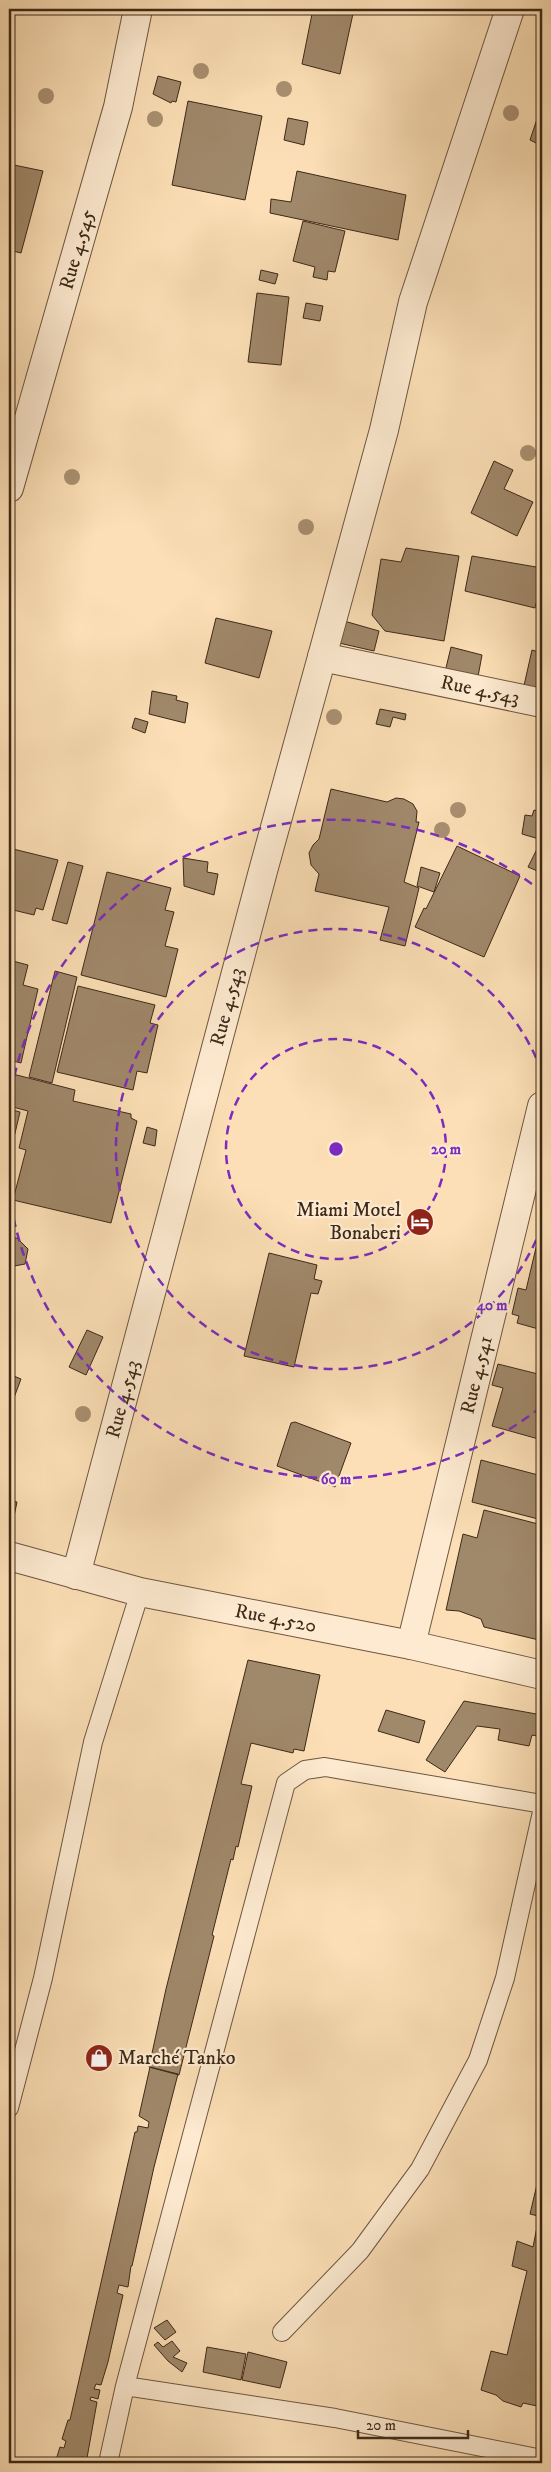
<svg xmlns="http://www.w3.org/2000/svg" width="551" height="2472" font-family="'IM FELL DW Pica',serif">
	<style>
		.building { fill: #a0886a; stroke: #3d2918 }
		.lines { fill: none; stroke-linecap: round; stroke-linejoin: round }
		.service-casing { stroke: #6d5640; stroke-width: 20 }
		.minor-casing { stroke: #6d5640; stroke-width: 30 }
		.service { stroke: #fdead0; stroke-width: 18 }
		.minor { stroke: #fdead0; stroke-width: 28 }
		.tree { fill: #a99071 }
		.ring { fill: none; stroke: #7b2cbf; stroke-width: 2.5; stroke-dasharray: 9 6 }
		.labels { text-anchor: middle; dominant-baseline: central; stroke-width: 4.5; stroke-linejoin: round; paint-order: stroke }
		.street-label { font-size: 20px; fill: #3d2918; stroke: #fdead0 }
		.poi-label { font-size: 20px; fill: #3d2918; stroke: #fdead0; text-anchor: end }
		.centre { fill: #7b2cbf; stroke: #fdead0; stroke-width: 2.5 }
		.ring-label { font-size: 15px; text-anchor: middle; font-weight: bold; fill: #7b2cbf; stroke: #fdead0; stroke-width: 4.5; stroke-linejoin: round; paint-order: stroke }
	</style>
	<rect width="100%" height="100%" fill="#fcdfb6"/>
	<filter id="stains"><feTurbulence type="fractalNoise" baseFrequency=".004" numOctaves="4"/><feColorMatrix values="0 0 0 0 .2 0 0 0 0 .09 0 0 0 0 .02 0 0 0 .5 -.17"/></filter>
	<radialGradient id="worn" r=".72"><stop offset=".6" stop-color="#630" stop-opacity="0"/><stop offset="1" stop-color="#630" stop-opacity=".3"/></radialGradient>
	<path class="building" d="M313,9H354L340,74L302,64Z
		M158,76L181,82L176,102L172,101L171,103L153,94Z
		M188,101L262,116L245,200L172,185Z
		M542,104V146L530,140Z
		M288,118L308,122L304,145L284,140Z
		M9,164L43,171L21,253L9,250Z
		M297,171L406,195L398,240L270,213L271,199L291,202Z
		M303,221L345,231L335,272L328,271L327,280L313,277L315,267L293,261Z
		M261,270L278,274L275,284L259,280Z
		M257,293L289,297L281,365L248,362Z
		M306,303L323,306L320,321L303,318Z
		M494,461L513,470L504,489L533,502L517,536L471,513Z
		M406,548L459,556L444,641L385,631L372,615L381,559L401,562Z
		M472,556L542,568V579L535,608L465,591Z
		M216,618L272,631L259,678L205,663Z
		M344,621L379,631L374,651L339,643Z
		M451,647L482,655L477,682L445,672Z
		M532,650L542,653V696L523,690Z
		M152,691L177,696L176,700L188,703L185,723L149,714Z
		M380,709L406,714L405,720L393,717L390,727L376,724Z
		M135,718L148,722L145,733L132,728Z
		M331,789L387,802L396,798L404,799L413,804L417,811L416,822H419L404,882L419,888L405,946L380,940L389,907L315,891L319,874L311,865L309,853L313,845L319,839Z
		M534,810L542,812L540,820L542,821V827L539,839L522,834L525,815L532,816Z
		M540,843L542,844V873L528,867Z
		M457,846L520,876L484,957L415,927L424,908L426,909Z
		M9,848L58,860L43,910L36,908L34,915L9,909Z
		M183,858L208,862L207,872L218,874L214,895L184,886Z
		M68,862L83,866L67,924L52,920Z
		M421,867L440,873L434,892L417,886Z
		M107,872L171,888L165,910L174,912L165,946L178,949L166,997L81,975Z
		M9,960L28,965L23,985L38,989L21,1063L9,1060Z
		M55,971L77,977L52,1083L29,1077Z
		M78,986L155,1005L150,1023L158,1025L147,1073L137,1071L133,1090L57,1072Z
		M9,1073L75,1090L73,1101L131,1114V1118L137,1121L111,1223L13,1200L26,1150L19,1148L28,1111L9,1106Z
		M9,1109L20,1112L9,1159Z
		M147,1127L157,1130L155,1146L143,1143Z
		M539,1235L542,1236V1330L517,1323L519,1316L512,1314L518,1288L526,1290Z
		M9,1238H17L28,1249L25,1264L9,1267Z
		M269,1253L317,1265L314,1279L322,1281L318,1294L311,1293L294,1367L244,1356Z
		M87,1330L103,1337L86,1375L69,1367Z
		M498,1364L542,1375V1440L492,1426L503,1388L492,1385Z
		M9,1374L21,1379L9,1411Z
		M295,1422L351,1443L335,1487L277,1466L291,1423Z
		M481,1460L542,1476V1520L472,1502Z
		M9,1500L17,1502L12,1526L9,1525Z
		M484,1510L542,1525V1627L539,1640L484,1627L481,1619L459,1611L446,1610L463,1534L477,1538Z
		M542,1635V1662L536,1660Z
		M248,1660L320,1675L304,1751L294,1749L293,1753L251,1743L241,1784L252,1786L238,1847L236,1846L233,1860L231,1859L212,1935L214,1936L179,2075L149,2067L166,1989Z
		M464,1701L542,1715V1737L532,1735L529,1746L498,1740L500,1729L477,1726L445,1772L426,1760Z
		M386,1710L425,1721L419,1743L378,1731Z
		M150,2067L178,2074L154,2167L132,2266H131L128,2287L119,2285L117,2293L123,2295L108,2362L101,2385L96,2384L94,2389L100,2390L98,2399L91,2397L90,2400L97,2402L87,2458L81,2457L78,2463H55L60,2447L64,2448L66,2441L62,2439L68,2420H70L135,2132H137L138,2126L148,2128L149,2122L139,2116Z
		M542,2163V2217L530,2214Z
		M538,2222L542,2223V2407L523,2403L521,2407L503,2401L496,2395L481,2390L491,2351L507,2355L527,2271L512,2266L517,2241L533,2247Z
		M167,2320L176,2332L165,2340L154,2328Z
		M172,2341L180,2351L173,2357L187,2363L182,2372L168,2361L154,2345L158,2342L163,2347Z
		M207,2347L246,2354L241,2380L203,2372Z
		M248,2352L287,2362L280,2388L242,2380Z"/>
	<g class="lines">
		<g class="service-casing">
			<path id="service" d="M9,2108L43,1978L93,1742L140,1592
				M282,2332L360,2251L420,2169L478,2060L505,1978L542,1812
				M125,2386L286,1783L305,1770L325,1767L542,1804
				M108,2463L125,2386L335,2418L542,2459"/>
		</g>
		<g class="minor-casing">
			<g id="minor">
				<path id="s1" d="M9,488L118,107L138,9"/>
				<path d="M322,657L384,430L413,302L510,9"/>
				<path id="s2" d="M9,1556L140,1592L411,1645L542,1675"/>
				<path id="s3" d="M76,1575L263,871L322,657L542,703"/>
				<path id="s4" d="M411,1645L542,1106"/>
			</g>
		</g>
		<use href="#service" class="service"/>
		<use href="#minor" class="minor"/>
	</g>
	<g class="tree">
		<circle cx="201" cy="71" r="8"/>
		<circle cx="284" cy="89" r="8"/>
		<circle cx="46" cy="96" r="8"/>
		<circle cx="511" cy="113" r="8"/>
		<circle cx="155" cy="119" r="8"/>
		<circle cx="528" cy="453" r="8"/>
		<circle cx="72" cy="477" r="8"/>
		<circle cx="306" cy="527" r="8"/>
		<circle cx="334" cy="717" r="8"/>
		<circle cx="458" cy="810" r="8"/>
		<circle cx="442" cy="830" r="8"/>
		<circle cx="83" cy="1414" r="8"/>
	</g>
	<g class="ring">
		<circle cx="336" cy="1149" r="110"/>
		<path d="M542 1226A220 220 0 1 1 542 1072"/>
		<path d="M541 1407A330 330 0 0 1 9 1192M9 1106A330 330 0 0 1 541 891"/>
	</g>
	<defs>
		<g id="hotel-disc" transform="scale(1.4375)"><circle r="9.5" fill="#8f2418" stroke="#fdead0"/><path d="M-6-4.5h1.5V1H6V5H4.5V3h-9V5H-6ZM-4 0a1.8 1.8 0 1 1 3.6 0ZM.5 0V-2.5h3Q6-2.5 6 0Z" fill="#fff"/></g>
		<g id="shop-disc" transform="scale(1.4375)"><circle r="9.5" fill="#8f2418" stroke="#fdead0"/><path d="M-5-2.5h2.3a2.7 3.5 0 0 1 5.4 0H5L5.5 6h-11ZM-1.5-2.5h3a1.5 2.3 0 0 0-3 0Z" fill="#fff"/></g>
	</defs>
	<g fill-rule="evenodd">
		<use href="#hotel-disc" x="420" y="1222"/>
		<use href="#shop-disc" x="99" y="2058"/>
	</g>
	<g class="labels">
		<g class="street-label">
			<text stroke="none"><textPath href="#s1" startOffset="248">Rue 4.545</textPath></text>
			<text stroke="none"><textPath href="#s3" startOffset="1112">Rue 4.543</textPath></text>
			<text stroke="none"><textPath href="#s3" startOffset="588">Rue 4.543</textPath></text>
			<text stroke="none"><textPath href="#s4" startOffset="278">Rue 4.541</textPath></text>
			<text stroke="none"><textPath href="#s3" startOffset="182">Rue 4.543</textPath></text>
			<text stroke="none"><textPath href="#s2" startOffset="274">Rue 4.520</textPath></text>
		</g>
		<g class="poi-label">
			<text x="401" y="1210">Miami Motel<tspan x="401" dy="23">Bonaberi</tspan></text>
			<text x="118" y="2058" text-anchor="start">Marché Tanko</text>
		</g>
	</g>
	<circle cx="336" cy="1149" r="8" class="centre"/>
	<g class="ring-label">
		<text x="446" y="1154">20 m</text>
		<text x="492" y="1310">40 m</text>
		<text x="336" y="1484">60 m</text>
	</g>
	<rect width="551" height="2472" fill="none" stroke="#fcdfb6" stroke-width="30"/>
	<rect x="10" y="10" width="531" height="2452" fill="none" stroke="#3d2918" stroke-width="2.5"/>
	<rect x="15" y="15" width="521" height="2442" fill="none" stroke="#3d2918"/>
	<path d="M358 2430v8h110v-8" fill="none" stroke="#3d2918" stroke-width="2.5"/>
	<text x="366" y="2430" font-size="15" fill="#3d2918" stroke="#fdead0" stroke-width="4" paint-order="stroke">20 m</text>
	<rect width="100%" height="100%" filter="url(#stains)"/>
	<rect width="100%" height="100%" fill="url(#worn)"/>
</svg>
